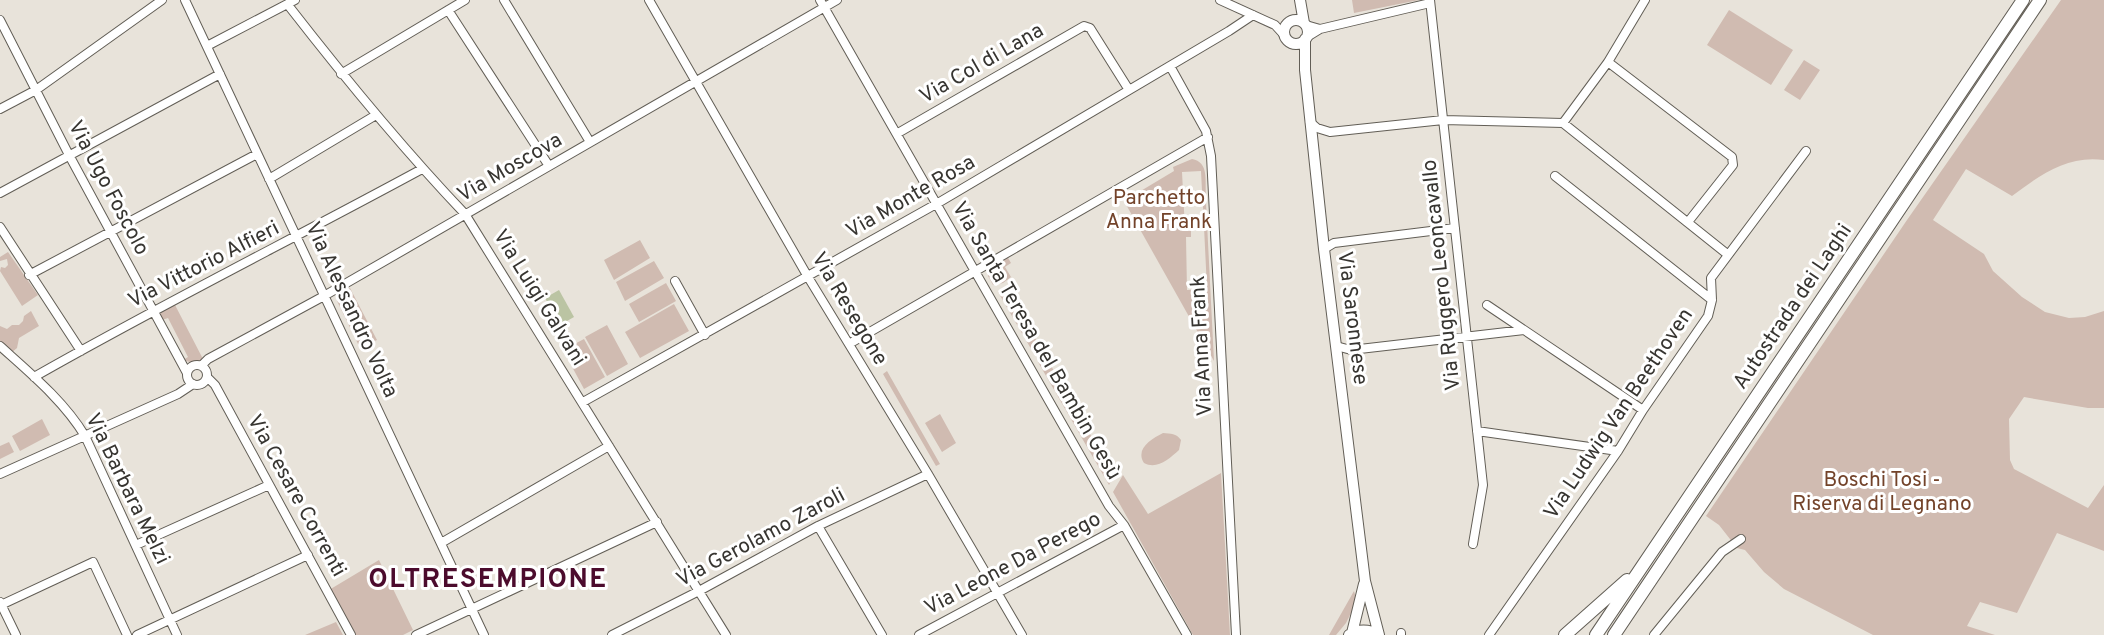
<svg xmlns="http://www.w3.org/2000/svg" width="2104" height="635" font-family="Overpass,sans-serif">
	<style>
		.green { fill: #d0bbb1 }
		.water { fill: #bbc4a3 }
		.lines { fill: none; stroke-linecap: round; stroke-linejoin: round }
		.minor-casing { stroke: #625e56; stroke-width: 10 }
		.major-casing { stroke: #625e56; stroke-width: 12 }
		.highway-casing { stroke: #625e56; stroke-width: 14 }
		.minor { stroke: #fff; stroke-width: 8 }
		.major { stroke: #fff; stroke-width: 10 }
		.highway { stroke: #fff; stroke-width: 12 }
		.labels { text-anchor: middle; dominant-baseline: central; stroke-width: 6; stroke-linejoin: round; paint-order: stroke }
		.street-label { font-size: 21px; fill: #373531; stroke: #fff }
		.park-label { font-size: 21px; fill: #73432a; stroke: #fff }
		.district-label { font-size: 27px; font-weight: bold; letter-spacing: 1.5px; fill: #4c0b2d; stroke: #fff }
	</style>
	<rect width="100%" height="100%" fill="#e8e3da"/>
	<path class="green" d="M1352,0H1419L1354,13Z
		M2061,0H2104V160C2067,155 2040,175 2012,196L1966,169L1933,220L1984,254L1993,271L2022,297L2045,312L2069,318L2085,317L2104,311V408H2088L2024,397L2009,419L2010,460L2014,469L2088,508L2104,485V551L2057,533L2017,613L1980,602L1967,626L1995,635H1873L1784,589L1764,572L1745,550L1737,548L1719,525L1706,516L1907,220Z
		M1729,10L1793,50L1771,85L1707,45Z
		M1804,60L1820,70L1800,100L1784,90Z
		M1192,159C1209,162 1205,180 1206,194L1197,195V191H1202L1201,171L1182,172L1185,229L1191,230V237H1186L1187,290L1207,289L1203,206H1197V203H1206L1214,361L1124,201L1174,171L1173,167Z
		M640,240L650,258L614,280L604,260Z
		M8,252L38,295L22,306L0,271L1,267L5,268L8,265L7,259L0,261V257Z
		M1007,256L1011,263L1005,267L1011,277L1003,283L993,285L988,276V267Z
		M654,261L664,278L625,301L616,282Z
		M666,283L676,301L639,322L629,304Z
		M350,288L377,340L360,348L337,301L338,295Z
		M1008,291L1042,350L1034,354L998,292Z
		M674,304L689,331L640,358L625,332Z
		M175,305L203,359L193,363L183,360L188,357L168,318L162,320L159,313Z
		M31,311L39,326L19,338L17,348L11,353L0,342V326L7,329L12,325H19L23,321L24,316Z
		M607,325L628,364L607,376L585,337Z
		M584,339L605,377L584,389L563,350Z
		M1046,357L1114,476L1109,485L1038,362Z
		M887,371L940,464L936,466L883,374Z
		M940,414L956,443L942,452L925,423Z
		M42,419L50,435L20,451L12,436Z
		M1163,433C1171,434 1176,433 1181,440L1179,450C1169,459 1157,470 1144,463C1135,449 1151,439 1163,433Z
		M9,442L14,452L0,459V446Z
		M1221,473L1230,635H1193L1113,492L1123,475L1148,514Z
		M379,560L413,630L403,635H354L329,590Z
		M1354,591L1357,601L1346,623L1336,635H1329Z
		M336,622L343,635H305Z"/>
	<path class="water" d="M559,290L574,317L560,325L545,298Z"/>
	<g class="lines">
		<g class="minor-casing">
			<path id="minor" d="M185,0L484,635
				M504,0L590,142
				M649,0L808,277L928,474L1022,635
				M820,0L1109,506L1124,525L1187,635
				M1220,0L1275,25L1285,36
				M1430,0L1483,485L1473,544
				M288,5C344,77 402,148 465,214L726,635
				M448,10L549,166
				M0,20L69,155L187,373
				M1306,25L1320,29L1307,37
				M1320,29L1430,3
				M207,46L295,0
				M1608,62L1732,157L1733,165L1688,222
				M1170,66L1206,131L1211,156L1236,635
				M341,74L465,0
				M0,109L36,90L162,0
				M1310,122L1317,128L1330,132L1443,120L1563,123L1727,254
				M1563,123L1608,62L1645,0
				M898,133L1084,26L1090,28L1129,90
				M1555,176L1712,300
				M269,179L376,115
				M0,193L220,74
				M0,227L81,351
				M1324,249L1334,243L1455,228
				M29,275L257,154
				M675,281L705,335
				M1487,305L1643,410
				M849,344L1208,137
				M0,346C30,373 64,401 85,436L177,635
				M1336,346L1351,350L1524,330
				M187 375a10 10 0 1 1 20 0a10 10 0 1 1-20 0Z
				M201,366L208,359L324,296L837,0
				M34,377C162,304 293,239 422,169
				M207,377L215,385L351,635
				M583,402L938,203L1229,31L1253,15
				M1477,431L1618,451
				M0,474L178,394L193,384
				M818,526L882,635
				M441,543L609,446
				M136,545L269,485
				M0,602L16,635
				M1,605L93,562L127,635
				M1401,633V635
				M137,635L308,555
				M416,635L657,522
				M612,635L699,591L818,526L928,474
				M919,635L1124,525
				M1489,635L1618,451L1643,410L1708,316L1712,300L1711,278L1806,151
				M1654,635L1722,552L1741,539"/>
		</g>
		<g class="major-casing">
			<path id="major" d="M1300,0L1304,23
				M1284 32a12 12 0 1 1 24 0a12 12 0 1 1-24 0Z
				M1305,39V70L1324,249L1365,581L1379,635
				M1352,633L1364,584
				M1349,635C1358,629 1369,629 1378,635"/>
		</g>
		<g class="highway-casing">
			<path id="highway" d="M1565,635L1627,580
				M1596,635L2023,0
				M1614,635L2040,0"/>
		</g>
		<use href="#minor" class="minor"/>
		<use href="#major" class="major"/>
		<use href="#highway" class="highway"/>
	</g>
	<g class="labels">
		<g class="street-label">
			<text transform="translate(982 64) rotate(-30)">Via Col di Lana</text>
			<text transform="translate(510 168) rotate(-30)">Via Moscova</text>
			<text transform="translate(108 188) rotate(62)">Via Ugo Foscolo</text>
			<text transform="translate(911 197) rotate(-30)">Via Monte Rosa</text>
			<text transform="translate(204 265) rotate(-27)">Via Vittorio Alfieri</text>
			<text transform="translate(1442 275) rotate(-96)">Via Ruggero Leoncavallo</text>
			<text transform="translate(539 298) rotate(58)">Via Luigi Galvani</text>
			<text transform="translate(1793 307) rotate(-56)">Autostrada dei Laghi</text>
			<text transform="translate(849 309) rotate(59)">Via Resegone</text>
			<text transform="translate(351 310) rotate(65)">Via Alessandro Volta</text>
			<text transform="translate(1352 318) rotate(83)">Via Saronnese</text>
			<text transform="translate(1036 341) rotate(60)">Via Santa Teresa del Bambin Gesù</text>
			<text transform="translate(1202 346) rotate(-93)">Via Anna Frank</text>
			<text transform="translate(1619 414) rotate(-56)">Via Ludwig Van Beethoven</text>
			<text transform="translate(127 489) rotate(64)">Via Barbara Melzi</text>
			<text transform="translate(296 496) rotate(61)">Via Cesare Correnti</text>
			<text transform="translate(761 538) rotate(-28)">Via Gerolamo Zaroli</text>
			<text transform="translate(1013 564) rotate(-28)">Via Leone Da Perego</text>
		</g>
		<g class="park-label">
			<text x="1159" y="198">Parchetto<tspan x="1159" dy="24">Anna Frank</tspan></text>
			<text x="1882" y="480">Boschi Tosi -<tspan x="1882" dy="24">Riserva di Legnano</tspan></text>
		</g>
		<g class="district-label">
			<text x="488" y="580">OLTRESEMPIONE</text>
		</g>
	</g>
</svg>
